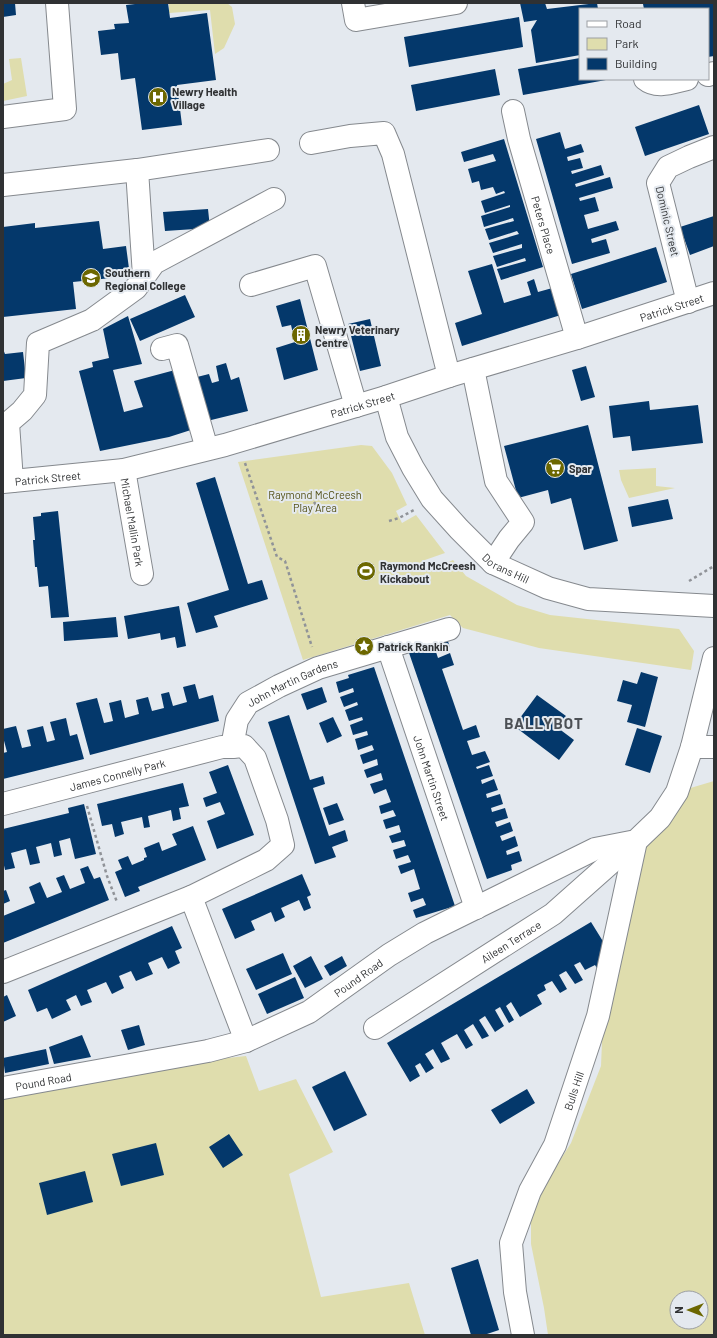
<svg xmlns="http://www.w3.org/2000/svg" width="717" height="1338" font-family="Barlow,sans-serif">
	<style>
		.green { fill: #dfddad; fill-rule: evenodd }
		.building { fill: #04386b }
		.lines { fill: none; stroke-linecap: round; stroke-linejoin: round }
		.minor-casing { stroke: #85898e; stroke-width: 24 }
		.major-casing { stroke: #85898e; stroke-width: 24 }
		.path { stroke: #909398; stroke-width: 2.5; stroke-dasharray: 3 3; stroke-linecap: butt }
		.minor { stroke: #fff; stroke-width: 22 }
		.major { stroke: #fff; stroke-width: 22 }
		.labels { text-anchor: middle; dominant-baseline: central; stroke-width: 4; stroke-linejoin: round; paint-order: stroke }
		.poi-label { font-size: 11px; font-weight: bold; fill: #2f3133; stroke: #e4e9ef; text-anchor: start }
		.street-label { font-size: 11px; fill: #2f3133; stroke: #e4e9ef }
		.park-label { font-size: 11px; fill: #545116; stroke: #e4e9ef }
		.district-label { font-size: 15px; font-weight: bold; letter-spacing: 1px; fill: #4c5055; stroke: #e4e9ef }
	</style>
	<rect width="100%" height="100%" fill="#e4e9ef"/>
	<path class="green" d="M169,3H227L232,7L235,24L224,48L215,54L210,10L169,13Z
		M21,58L27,96L3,101V84L12,80L9,59Z
		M361,445L372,446L392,473L407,505L396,511L402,523L416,515L445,553L422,561L428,572L453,560L466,576L517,605L550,615L679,629L694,651L691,670L539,648L463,628L450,615L303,660L238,462Z
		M656,468V486L675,488L629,498L621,480L619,470Z
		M714,781V1335H548L544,1308L531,1244V1218L540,1192L571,1143L601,1066L603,1018L621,966V907L631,861L677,792ZM677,1298H701V1322H677Z
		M246,1056L259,1091L296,1079L333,1152L289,1174L321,1297L409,1283L425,1335H3V1100L20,1093L146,1067Z"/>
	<path class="building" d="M3,3H15L16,15L3,17Z
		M144,3H168L170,18L207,13L216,80L177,85L182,125L142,130L135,78L121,80L118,53L101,55L98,31L115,29L114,24L129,23L126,5Z
		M520,3H545L547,9L597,3L598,9H580V55L536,63L531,30L537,20L524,22Z
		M646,3H714V56L708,57V9H644L643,4Z
		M519,17L523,47L409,67L404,37Z
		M580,58V79L606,80L523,95L518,69Z
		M495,69L500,95L416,111L411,85Z
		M699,105L709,134L645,156L635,127Z
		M560,132L565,149L581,144L584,152L567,157L568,161L580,158L583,168L571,171L572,174L601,165L604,175L575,184L576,187L610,177L613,188L579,198L580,201L595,197L599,211L584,215L588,229L616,221L619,230L591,239L592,243L606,239L610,253L572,264L536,139Z
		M504,139L543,267L501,280L497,269L526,261L525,258L497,267L493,256L522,248V244L493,253L489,243L519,234L517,231L489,240L485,229L514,221L513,218L484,227L481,216L510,207V205L485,213L481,201L505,193L504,191L496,194L493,187L481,190L479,181L472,183L468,169L496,161L493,154L464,162L461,152Z
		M208,209L210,228L165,231L163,212Z
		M714,216V246L690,255L680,227Z
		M99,221L103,249L126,246L130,276L73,282L76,309L3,317V227L35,223V228Z
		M656,247L667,282L582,309L571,274Z
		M492,264L504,303L531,295L527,282L534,279L538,292L556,287L564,314L462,346L455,323L482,314L468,271Z
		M185,295L195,317L140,341L130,319Z
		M300,299L318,370L284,380L276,348L295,342L291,325L282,327L276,306Z
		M128,316L142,364L113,370L124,412L143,407L134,381L175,370L194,429L169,437L100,451L79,371L93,367L92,362L109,358L103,329Z
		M370,319L381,366L360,371L348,324Z
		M3,349L5,354L23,352L26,378L3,381Z
		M226,363L231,380L239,377L248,411L203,422L197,377L209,374L212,383L219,381L216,366Z
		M586,366L595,397L581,401L572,370Z
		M649,401L650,410L698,405L703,443L632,451L630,436L613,438L609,406Z
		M588,425L618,541L584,550L571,498L551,504L548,490L518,498L504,446Z
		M215,477L248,584L262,580L268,599L214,616L218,627L196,633L187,603L229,590L196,483Z
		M668,499L673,519L632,527L628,507Z
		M58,511L69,617L51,618L48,586L39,587L37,567H35L33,540H35L33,517L41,516V513Z
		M179,606L186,646L177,648L175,637L161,640L160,633L128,639L124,616Z
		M116,617L118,637L64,641L63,622Z
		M446,636L450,647L436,652L438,658L450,653L454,665L442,669L452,698L463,730L476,725L480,737L467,741L472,755L485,751L490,762L476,767L477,769L489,765L493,776L481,780L482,784L494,779L498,790L486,794L487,798L500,794L503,804L491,808L492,812L505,808L508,818L495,822L497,827L510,822L513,831L500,836L502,841L515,836L518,846L506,851L507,855L519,851L522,861L511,865L512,870L487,879L408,650Z
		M374,667L455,906L416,918L413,910L426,905L423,898L411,902L408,893L420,889L414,869L401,874L398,866L411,862L408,855L396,859L393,850L406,846L404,840L392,843L389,836L401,832L399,825L386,829L383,820L396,816L393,810L381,814L379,806L391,802L386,789L374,794L370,784L383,780L381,773L367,778L364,770L378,765L377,759L363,764L360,755L374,750L372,745L358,750L355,739L368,735L367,731L353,735L350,725L363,720L362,717L349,721L345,710L358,705L357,702L344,707L340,697L354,692L353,688L339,693L336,682L349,678L348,675Z
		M641,672L658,677L645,727L627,722L632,705L617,701L623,680L637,684Z
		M195,684L199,699L213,695L219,721L90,755L76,703L97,698L104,723L113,721L109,703L121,700L125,718L139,714L136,700L148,697L152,711L164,708L161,694L169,692L173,706L187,702L183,687Z
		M322,687L327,702L307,710L301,694Z
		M537,695L566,716L558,728L574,740L559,760L514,726Z
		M289,715L310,780L323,776L325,784L313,788L329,836L345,830L348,841L332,847L336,857L315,864L268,722Z
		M333,717L342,736L327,743L319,723Z
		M66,718L70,736L77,734L84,759L3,779V753L7,752L3,737V729L16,726L22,748L31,746L27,730L43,726L47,742L55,740L50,722Z
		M637,728L662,736L650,773L625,765Z
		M228,765L254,835L217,849L207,821L225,814L220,802L206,807L203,798L217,793L209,772Z
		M183,783L189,806L179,808L181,819L173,821L171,810L148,816L150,827L144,828L142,817L121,822L124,834L115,837L112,824L102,826L97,804Z
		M337,803L344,820L329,825L323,808Z
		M84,804L96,854L75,859L70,838L59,841L62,855L54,857L51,843L36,847L40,863L30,865L26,849L11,853L15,868L5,870L3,861V829L69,813L68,808Z
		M193,826L206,860L138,887L140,891L125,897L115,872L122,869L118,860L128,856L132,865L144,860V858L147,857L144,848L159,842L162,851L177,845L172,834Z
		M88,866L94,879L100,877L109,900L3,943V916L35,903L29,887L40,882L47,898L62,892L56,878L64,875L70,889L85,883L80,869Z
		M302,874L311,895L307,897L311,908L304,911L299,900L281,908L285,917L275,922L271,912L251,921L255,930L235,939L222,909Z
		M6,890L10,901L3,904V891Z
		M591,922L604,943L598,970L595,965L585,970L580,962L574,965L583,980L575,984L566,971L559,975L567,989L560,993L552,981L544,985L546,990L537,995L542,1004L520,1017L511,1002L506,1006L514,1020L509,1023L500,1007L495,1010L504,1026L495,1032L485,1016L479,1020L489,1036L482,1039L473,1024L464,1030L473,1045L466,1049L457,1034L448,1039L441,1043L450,1059L441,1063L433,1049L425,1054L434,1068L426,1073L420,1063L415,1066L420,1076L410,1082L387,1043Z
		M172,926L182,948L175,951L180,963L168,969L162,957L148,963L153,974L136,981L131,971L119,976L124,988L112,994L106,982L87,990L92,1002L81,1006L76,995L66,1000L71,1010L52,1019L47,1008L37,1012L28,990Z
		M283,953L292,974L256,990L246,969Z
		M311,956L323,979L305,988L293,966Z
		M342,956L347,966L330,976L324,966Z
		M295,977L304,998L267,1014L258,994Z
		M7,995L16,1016L3,1022V997Z
		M139,1025L145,1045L128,1050L121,1030Z
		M82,1035L91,1057L54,1064L49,1047Z
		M46,1049L49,1064L5,1073L3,1058Z
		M345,1071L367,1115L334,1131L312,1087Z
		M527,1089L535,1103L500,1124L491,1110Z
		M229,1134L243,1155L223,1168L209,1147Z
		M156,1143L164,1175L121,1186L112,1154Z
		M85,1171L93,1202L47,1215L39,1183Z
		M478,1259L499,1330L484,1335H471L451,1268Z"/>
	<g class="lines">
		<g class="minor-casing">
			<g id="minor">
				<path d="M353,3L356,20L456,3"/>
				<path d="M708,75L714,73"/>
				<path d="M645,79C657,89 673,82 687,79"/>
				<path id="s1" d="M513,111L519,139L577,338"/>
				<path d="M3,117L65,109L57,3"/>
				<path d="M311,143L350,136L384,133L393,154L449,376"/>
				<path d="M3,185L137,170"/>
				<path d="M144,276L137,170L268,150"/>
				<path d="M251,285L315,266L356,406"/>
				<path d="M688,302L658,183L668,167L689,157L714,147"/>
				<path d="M162,349L177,345L207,449"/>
				<path d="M473,369L496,481L523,522L509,539L493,563"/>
				<path id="s2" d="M386,397L397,437L413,468L432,499L459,529L493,563L548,588L588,599L714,606"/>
				<path id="s3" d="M124,470L142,574"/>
				<path d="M12,481L8,423L22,411L35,395L38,343L92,320L136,288L154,263L274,199"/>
				<path id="s4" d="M388,647L476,908"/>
				<path d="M692,747H714"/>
				<path id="s5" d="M3,804L222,747H232"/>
				<path d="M3,972L191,897"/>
				<path id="s6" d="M375,1028L553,914L633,843"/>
				<path id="s7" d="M246,1041L191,897L266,860L283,845L277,820L255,758L244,746L232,747L237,720L248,703L279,686L318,668L449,629"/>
				<path id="s8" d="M3,1088L208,1051L246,1041L309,1012L389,955L425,933L595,849L636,841L660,818L677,792L692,747L714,658"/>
				<path id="s9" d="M523,1335L515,1292L511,1243L530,1191L555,1145L598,1016L636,841"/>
			</g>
		</g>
		<g class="major-casing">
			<g id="major">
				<path id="s10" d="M3,482L124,470L225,445L386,397L449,376L577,338L714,293"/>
			</g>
		</g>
		<path class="path" d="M245,463L277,557L285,561L312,647
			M314,502L319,509
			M389,521L399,518L414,510
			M689,581L714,566
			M87,806L107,876L117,902"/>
		<use href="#minor" class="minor"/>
		<use href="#major" class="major"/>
	</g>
	<defs>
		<g id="hospital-disc" transform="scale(1)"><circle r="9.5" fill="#6c6700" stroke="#e4e9ef"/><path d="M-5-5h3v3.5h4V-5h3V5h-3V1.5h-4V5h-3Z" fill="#fff"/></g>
		<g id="university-disc" transform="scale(1)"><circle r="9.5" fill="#6c6700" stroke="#e4e9ef"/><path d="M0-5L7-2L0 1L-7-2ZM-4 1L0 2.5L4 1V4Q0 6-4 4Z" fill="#fff"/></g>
		<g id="building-disc" transform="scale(1)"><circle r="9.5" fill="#6c6700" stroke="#e4e9ef"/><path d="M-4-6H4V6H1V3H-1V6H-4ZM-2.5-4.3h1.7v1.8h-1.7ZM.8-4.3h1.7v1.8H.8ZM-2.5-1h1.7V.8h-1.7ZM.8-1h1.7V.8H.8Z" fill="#fff"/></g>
		<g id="supermarket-disc" transform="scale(1)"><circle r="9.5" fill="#6c6700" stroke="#e4e9ef"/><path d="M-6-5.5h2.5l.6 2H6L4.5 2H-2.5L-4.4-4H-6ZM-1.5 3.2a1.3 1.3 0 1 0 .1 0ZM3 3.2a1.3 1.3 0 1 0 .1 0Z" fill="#fff"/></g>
		<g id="stadium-disc" transform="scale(1)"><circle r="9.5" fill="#6c6700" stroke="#e4e9ef"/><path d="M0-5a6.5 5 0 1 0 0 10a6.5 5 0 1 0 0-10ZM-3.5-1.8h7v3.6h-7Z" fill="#fff"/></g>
		<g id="sight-disc" transform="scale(1)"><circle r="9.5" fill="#6c6700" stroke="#e4e9ef"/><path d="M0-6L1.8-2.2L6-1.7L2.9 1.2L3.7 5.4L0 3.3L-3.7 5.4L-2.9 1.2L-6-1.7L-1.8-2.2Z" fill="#fff"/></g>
	</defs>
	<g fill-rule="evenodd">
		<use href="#hospital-disc" x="158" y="97"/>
		<use href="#university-disc" x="91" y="278"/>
		<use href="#building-disc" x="301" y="335"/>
		<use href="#supermarket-disc" x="555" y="468"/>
		<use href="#stadium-disc" x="366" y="571"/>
		<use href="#sight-disc" x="364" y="646"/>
	</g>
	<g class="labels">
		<g class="poi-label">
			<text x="172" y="91">Newry Health<tspan x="172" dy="13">Village</tspan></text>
			<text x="105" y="272">Southern<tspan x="105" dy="13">Regional College</tspan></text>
			<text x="315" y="329">Newry Veterinary<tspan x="315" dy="13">Centre</tspan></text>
			<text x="569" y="468">Spar</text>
			<text x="380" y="565">Raymond McCreesh<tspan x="380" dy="13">Kickabout</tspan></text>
			<text x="378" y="646">Patrick Rankin</text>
		</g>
		<g class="street-label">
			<text transform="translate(668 221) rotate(77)">Dominic Street</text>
			<text stroke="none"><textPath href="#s1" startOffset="118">Peters Place</textPath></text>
			<text stroke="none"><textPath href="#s10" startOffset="693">Patrick Street</textPath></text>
			<text stroke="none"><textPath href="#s10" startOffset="369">Patrick Street</textPath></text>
			<text stroke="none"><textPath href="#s10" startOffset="45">Patrick Street</textPath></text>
			<text stroke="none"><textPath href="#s3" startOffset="53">Michael Mallin Park</textPath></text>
			<text stroke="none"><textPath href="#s2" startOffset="215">Dorans Hill</textPath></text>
			<text stroke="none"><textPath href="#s7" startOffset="477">John Martin Gardens</textPath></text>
			<text stroke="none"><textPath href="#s5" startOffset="118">James Connelly Park</textPath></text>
			<text stroke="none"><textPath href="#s4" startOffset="138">John Martin Street</textPath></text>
			<text stroke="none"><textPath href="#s6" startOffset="161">Aileen Terrace</textPath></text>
			<text stroke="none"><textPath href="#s8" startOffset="377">Pound Road</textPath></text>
			<text stroke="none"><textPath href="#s8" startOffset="41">Pound Road</textPath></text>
			<text stroke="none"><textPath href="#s9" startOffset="258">Bulls Hill</textPath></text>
		</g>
		<g class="park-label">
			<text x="315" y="494">Raymond McCreesh<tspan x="315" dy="13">Play Area</tspan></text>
		</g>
		<g class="district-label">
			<text x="544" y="723">BALLYBOT</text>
		</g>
	</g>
	<rect width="717" height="1338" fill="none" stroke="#2f3133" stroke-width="8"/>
	<rect x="579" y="8" width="130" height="72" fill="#e4e9ef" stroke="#9c9fa4"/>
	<rect x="587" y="21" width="20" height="6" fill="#ffffff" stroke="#9c9fa4"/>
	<text x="615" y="28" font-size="12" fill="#2f3133">Road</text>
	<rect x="587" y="38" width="20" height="12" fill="#dfddad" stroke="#9c9fa4"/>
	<text x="615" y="48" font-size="12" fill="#2f3133">Park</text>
	<rect x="587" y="58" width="20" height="12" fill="#04386b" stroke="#9c9fa4"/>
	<text x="615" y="68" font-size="12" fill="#2f3133">Building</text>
	<g transform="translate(689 1310) rotate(270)"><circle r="19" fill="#e4e9ef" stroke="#9c9fa4"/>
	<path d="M0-3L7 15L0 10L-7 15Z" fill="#6c6700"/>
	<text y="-6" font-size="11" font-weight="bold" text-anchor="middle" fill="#2f3133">N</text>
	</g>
</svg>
